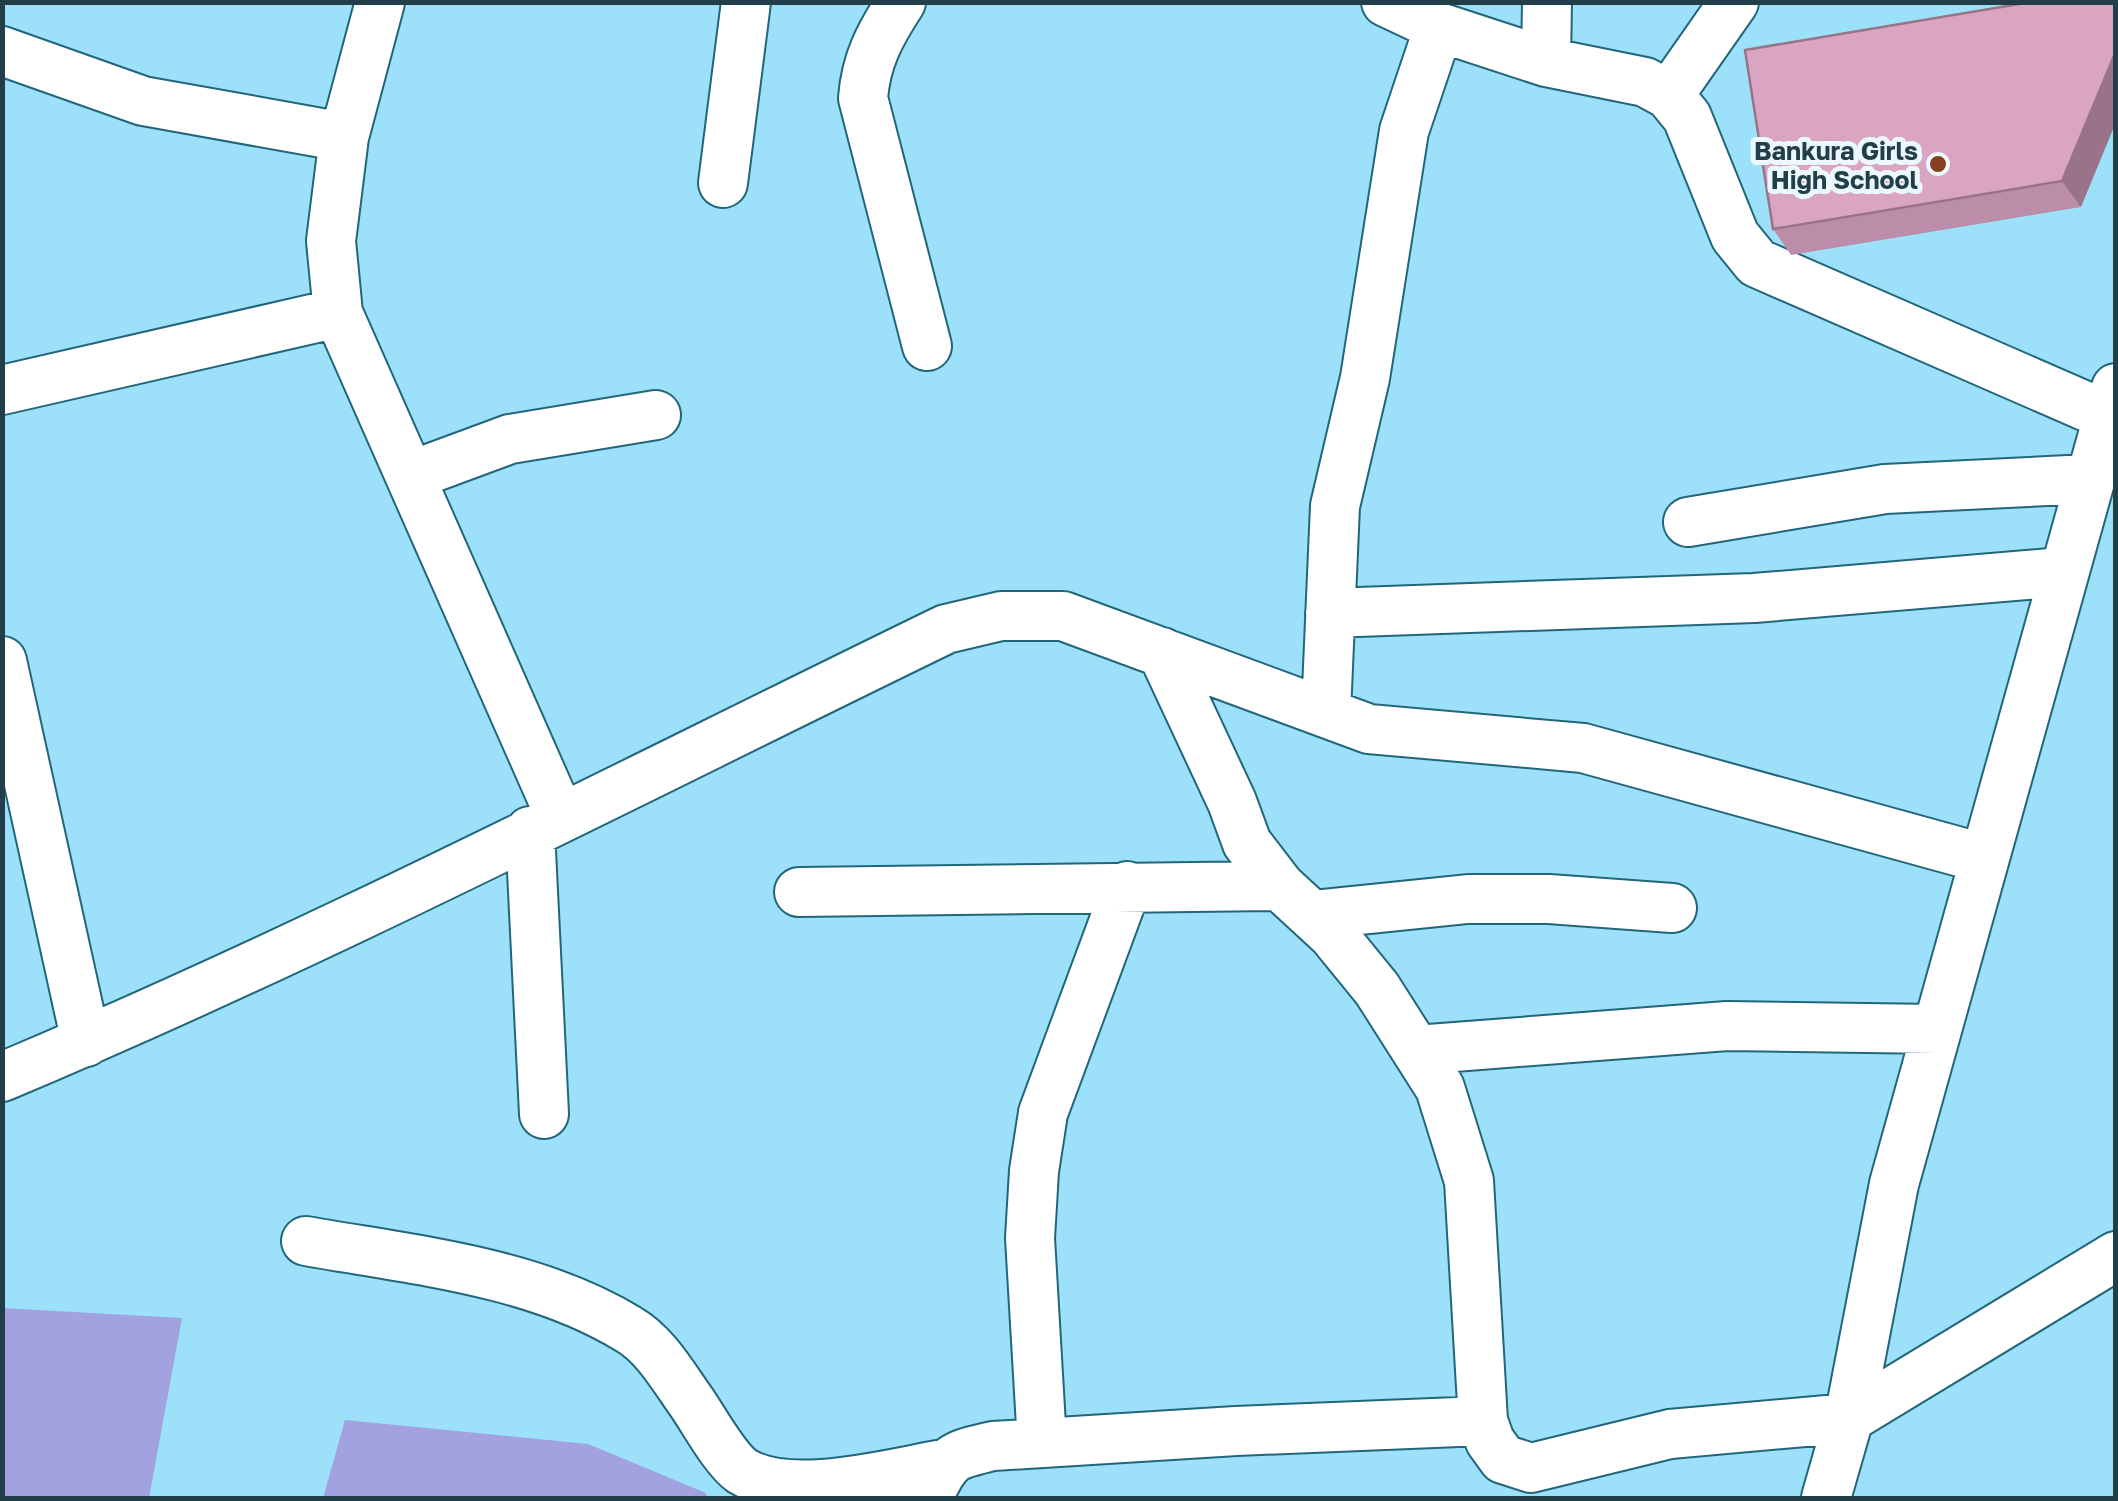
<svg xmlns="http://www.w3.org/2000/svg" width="2118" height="1501" font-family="'Golos Text',sans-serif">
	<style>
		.water { fill: #a2a2e0 }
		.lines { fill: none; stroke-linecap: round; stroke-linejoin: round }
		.minor-casing { stroke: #22667c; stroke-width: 52 }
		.minor { stroke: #fff; stroke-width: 48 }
		.wall { fill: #bb8da8 }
		.shaded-wall { fill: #997388 }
		.building { fill: #daa4c3; stroke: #997388; stroke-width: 2.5 }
		.poi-dot { fill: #87401f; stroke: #ebf8fd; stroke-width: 4 }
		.labels { text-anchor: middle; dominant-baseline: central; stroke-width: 10; stroke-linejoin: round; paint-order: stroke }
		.poi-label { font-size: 25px; font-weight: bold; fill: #223e48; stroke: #ebf8fd; text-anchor: end }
	</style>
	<rect width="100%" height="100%" fill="#9de0f9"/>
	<path class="water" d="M2,1308L182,1318L149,1498H3Z
		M345,1420L588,1444L706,1493L707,1498H323Z"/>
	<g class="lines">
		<g class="minor-casing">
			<path id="minor" d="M380,2L344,137L331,241L338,313L560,816
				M901,2C880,34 866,60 863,98L927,346
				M1386,2L1439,27L1546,62L1645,82L1669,95L1687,117L1735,236L1757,263L2108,416
				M2,51L143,101L344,137
				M1546,62L1547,2
				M1669,95L1734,2
				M723,183L746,2
				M2,390L338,313
				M410,476L510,439L656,415
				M1688,522L1885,489L2089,479
				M1330,613L1754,598L2062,572
				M1162,652L1232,802L1247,843L1280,886L1333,935L1377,989L1440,1088L1469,1181L1483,1421L1490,1441L1503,1459L1531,1468L1670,1434L1849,1418L2116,1256
				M2,661L86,1042
				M1326,713L1335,506L1365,378L1404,131L1439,27
				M530,831L544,1114
				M799,892L1280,886
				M1312,915L1468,899H1549L1672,908
				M1416,1050L1727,1026L1936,1029
				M2,1077C323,942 633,781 946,629L1001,616H1063L1369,729L1583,748L1982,858
				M306,1241C413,1260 533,1271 628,1329C656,1345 674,1378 692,1403C705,1422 725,1459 742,1471C790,1501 890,1473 944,1464
				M1042,1443L1030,1238L1034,1171L1043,1113L1127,886
				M932,1490C949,1454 956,1455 993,1446L1236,1431L1483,1421
				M1826,1498L1849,1418L1894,1184L2116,388"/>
		</g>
		<use href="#minor" class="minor"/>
	</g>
	<path class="wall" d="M2031,2L2081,207L1791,255L1773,229Z"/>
	<path class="shaded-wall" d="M2116,51V122L2081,207L2062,181Z"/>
	<path class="building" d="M2031,2H2116V51L2062,181L1773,229L1745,50Z"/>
	<circle class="poi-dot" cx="1938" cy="164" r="10"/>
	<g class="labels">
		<g class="poi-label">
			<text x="1918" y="150">Bankura Girls<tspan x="1918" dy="29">High School</tspan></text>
		</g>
	</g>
	<rect width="2118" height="1501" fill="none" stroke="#223e48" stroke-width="10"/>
</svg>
